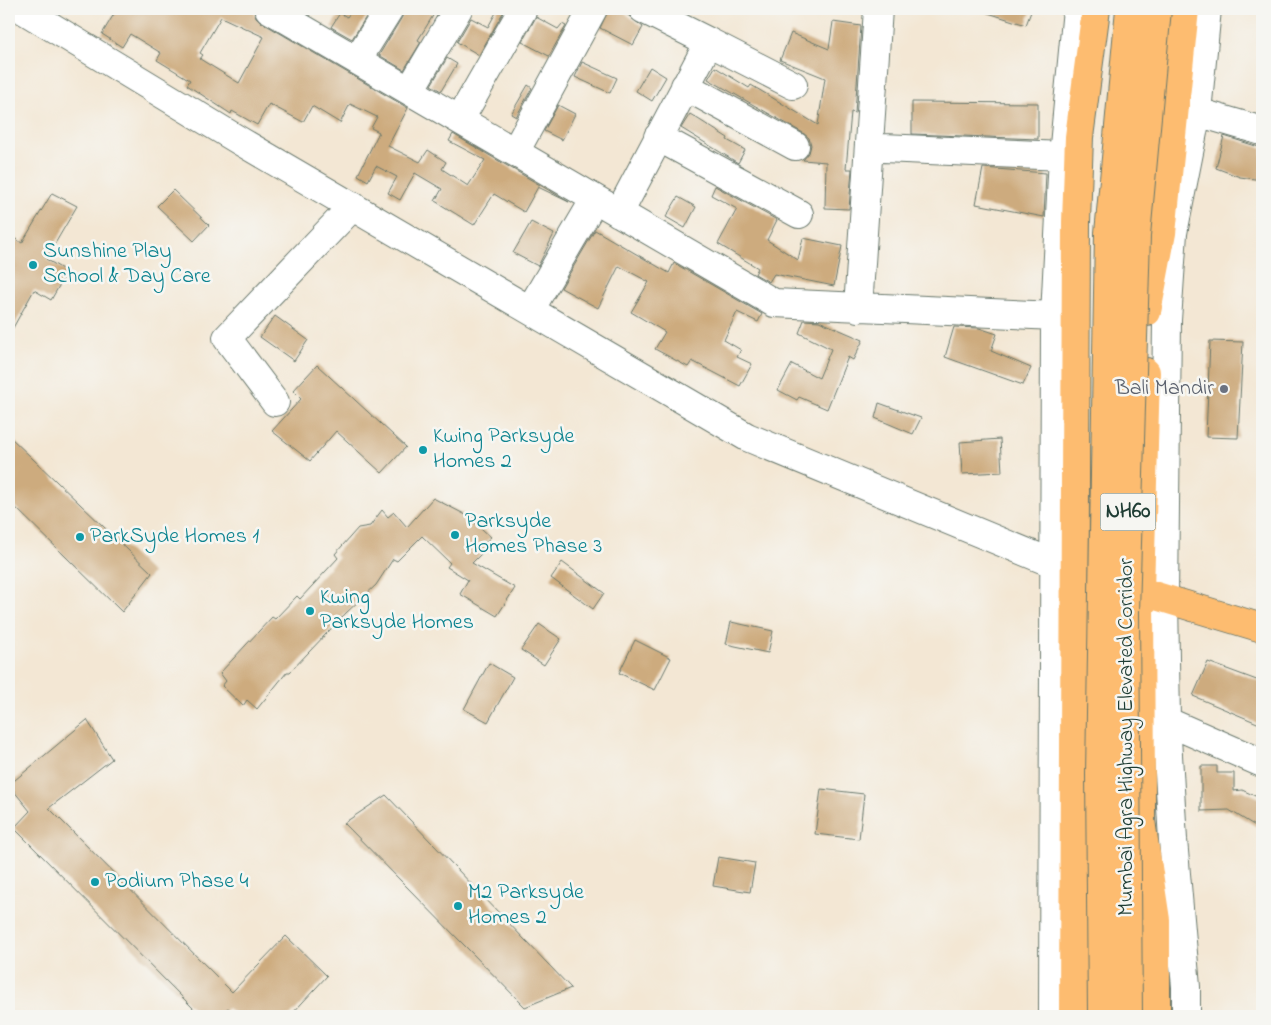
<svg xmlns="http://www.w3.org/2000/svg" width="1271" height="1025" font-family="'Indie Flower',sans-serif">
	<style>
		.building { fill: #cdab7e; fill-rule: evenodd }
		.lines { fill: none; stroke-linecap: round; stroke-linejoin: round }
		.minor-casing { stroke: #69786c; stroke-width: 30 }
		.major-casing { stroke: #69786c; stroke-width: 30 }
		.highway-casing { stroke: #69786c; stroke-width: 30 }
		.minor { stroke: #fff; stroke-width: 28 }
		.major { stroke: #fdbc6f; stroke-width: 28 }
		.highway { stroke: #fdbc6f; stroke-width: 28 }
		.highway-bridge-casing { stroke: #69786c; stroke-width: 30; stroke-linecap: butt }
		.highway-bridge { stroke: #fdbc6f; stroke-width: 28 }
		.culture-dot { fill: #0f9aa8; stroke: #f6f6f2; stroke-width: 2 }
		.worship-dot { fill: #6b7280; stroke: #f6f6f2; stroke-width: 2 }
		.labels { text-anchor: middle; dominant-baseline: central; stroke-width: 5; stroke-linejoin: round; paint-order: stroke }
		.shield { fill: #f6f6f2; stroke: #60746d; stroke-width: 1 }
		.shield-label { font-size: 21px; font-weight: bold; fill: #1f3d34 }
		.culture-label { font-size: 22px; fill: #0d838f; stroke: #f6f6f2; text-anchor: start }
		.worship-label { font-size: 22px; fill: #5b616d; stroke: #f6f6f2; text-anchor: end }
		.street-label { font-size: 22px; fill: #1f3d34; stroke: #f6f6f2 }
	</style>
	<rect width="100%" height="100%" fill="#f6f6f2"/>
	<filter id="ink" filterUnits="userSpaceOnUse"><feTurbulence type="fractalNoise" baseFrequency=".02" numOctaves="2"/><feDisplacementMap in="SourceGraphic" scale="10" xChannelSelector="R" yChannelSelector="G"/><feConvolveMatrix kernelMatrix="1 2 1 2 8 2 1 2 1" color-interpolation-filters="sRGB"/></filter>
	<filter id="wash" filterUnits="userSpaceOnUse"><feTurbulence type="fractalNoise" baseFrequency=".0096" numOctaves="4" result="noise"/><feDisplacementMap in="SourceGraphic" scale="20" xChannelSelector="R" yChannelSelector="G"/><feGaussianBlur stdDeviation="1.12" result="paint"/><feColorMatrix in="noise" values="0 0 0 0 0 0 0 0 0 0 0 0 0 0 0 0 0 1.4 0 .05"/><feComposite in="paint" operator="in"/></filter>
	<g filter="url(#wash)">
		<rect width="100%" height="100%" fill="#f3e7d4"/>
		<g id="blocks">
			<path class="building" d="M117,9H250L254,11L256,17L261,22L408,108L388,146L420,162L428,150L446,162L442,169L468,186L485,160L449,141L453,134L569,202L538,187L524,212L494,194L474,225L435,201L442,189L415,173L400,200L388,193L397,177L376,166L368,181L358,175L379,132L371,128L377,117L350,104L340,123L312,106L303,122L269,104L257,125L232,111L231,114L187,85L190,80L157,60L161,53L130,34L122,47L102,34ZM221,17L264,37L239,83L200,59L203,55L200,53Z
				M353,9H371L352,39L331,27L340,13L347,17Z
				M404,9H426L434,14L418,40L421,42L404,70L379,55L402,17Z
				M498,9H505L479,55L457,42L471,18L488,27Z
				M609,9H620L643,27L633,45L600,28Z
				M986,9H1032L1026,25L985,12Z
				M536,17L558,29L562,24L566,26L549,56L522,42Z
				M833,22L861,26L855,113L851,112L846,169H852L849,209L825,208L826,162L803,160L809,153L811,145L809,138L803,133L708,79L715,67L749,88L751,85L818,125L825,78L780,60L791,33L829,49Z
				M447,58L457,64L441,91L431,85Z
				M582,62L617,78L610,93L575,77Z
				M650,67L666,77L652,101L636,91Z
				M528,85L532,88L516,117L511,114Z
				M912,102L1038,103V139L912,134Z
				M558,105L575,114L562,140L544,131Z
				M690,114L728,138L727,140L745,150L738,163L681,128Z
				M1224,136L1262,148V180L1240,177L1216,168Z
				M983,168L1046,173L1044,217L976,204Z
				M715,186L777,220L767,240L798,260L803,238L842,246L834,286L774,274L769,282L755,274L758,268L718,244L737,209L711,195Z
				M173,190L209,225L194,241L157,206Z
				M52,193L77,206L46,259L67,272L51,300L34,290L9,335V235L22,243Z
				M678,197L696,207L685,228L666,217Z
				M531,222L554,234L538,266L513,253Z
				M595,230L669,273L674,263L762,314L758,322L737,312L724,340L741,350L737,357L752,364L740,386L692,361L688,367L655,349L665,332L631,312L649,282L619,266L598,308L561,288Z
				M275,316L308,340L294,361L260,337Z
				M804,320L819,321L863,340L853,360L848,357L827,409L799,397L797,400L778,390L792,364L819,378L831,349L799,333Z
				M954,327L979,328L997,334L991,351L1031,368L1023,385L945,357Z
				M1210,341L1243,342L1238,438L1206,437Z
				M317,365L406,447L382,473L336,431L310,461L272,431L301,399L293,391Z
				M879,403L921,418L913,434L875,418Z
				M9,436L152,573L122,612L9,501Z
				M1000,439L1002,472L962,474L960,442Z
				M433,498L466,515L491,537L483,544L487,548L472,563L515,588L497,616L460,594L468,580L447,567L450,563L422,536L397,561L393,559L376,585L346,613L290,672H287L257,709L247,700L243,706L222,686L226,681L220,673L272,617L275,619L297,596L300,599L338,558L335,554L358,528L370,526L382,510L388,517L394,512L407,527Z
				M562,562L604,593L593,609L551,578Z
				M731,622L773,631L768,653L726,644Z
				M539,624L561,639L544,665L521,650Z
				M635,640L671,658L655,690L619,673Z
				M1208,662L1262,682V725L1193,696Z
				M489,663L513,677L488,722L464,709Z
				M87,720L112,759L49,808L232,992L286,936L327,976L290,1016H237L228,1008L218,1016H203L198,1013L14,828L30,811L9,785Z
				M1201,766H1217V773H1234V791L1242,790L1262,799V830L1229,810L1201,811Z
				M821,789L864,794L859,839L815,834Z
				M386,795L571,988L525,1007L344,823Z
				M718,857L755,863L750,892L713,886Z"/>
		</g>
	</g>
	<g filter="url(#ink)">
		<use href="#blocks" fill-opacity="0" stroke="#69786c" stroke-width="1"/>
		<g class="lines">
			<g class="minor-casing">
				<path id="minor" d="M22,9L240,141L747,437L1074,572
					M269,9L774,303L1055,316
					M709,42L793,85
					M357,60L389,9
					M685,86L795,146
					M410,90L458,9
					M1197,112L1262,131
					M460,119L523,9
					M658,137L799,214
					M883,148L1063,156
					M515,152L593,9
					M619,213L709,42L643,9
					M858,308L878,9
					M530,310L595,199
					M275,402L227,338L353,206
					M1166,721L1262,763
					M1053,1016L1055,316L1063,156L1077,9
					M1186,1016V987L1173,840L1166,721L1164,598L1167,320L1173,233L1197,112L1207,9"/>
			</g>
			<g class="major-casing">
				<path id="major" d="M1123,586L1262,628
					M1142,1016L1140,591L1146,372"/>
			</g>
			<g class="highway-casing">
				<path id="highway" d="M1147,312L1162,233L1185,9
					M1141,821L1156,920V1016
					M1073,1016L1076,222L1079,137L1096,9"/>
			</g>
			<use href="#minor" class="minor"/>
			<use href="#major" class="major"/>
			<use href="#highway" class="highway"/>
			<g class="highway-bridge-casing">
				<path id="highway-bridge" d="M1102,1016L1100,774L1109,233L1130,9
					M1128,1016L1125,612L1136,235L1157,9"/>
			</g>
			<use href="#highway-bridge" class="highway-bridge"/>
		</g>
	</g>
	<g class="culture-dot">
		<circle cx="33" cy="265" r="5"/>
		<circle cx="423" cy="450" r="5"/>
		<circle cx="455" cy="535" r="5"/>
		<circle cx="80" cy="537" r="5"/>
		<circle cx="310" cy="611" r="5"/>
		<circle cx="95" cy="882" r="5"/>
		<circle cx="458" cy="906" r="5"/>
	</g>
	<circle class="worship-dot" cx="1224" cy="389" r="5"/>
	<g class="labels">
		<rect class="shield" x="1100.5" y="493.5" width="55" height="37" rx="4"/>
		<g class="shield-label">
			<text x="1128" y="512">NH60</text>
		</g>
		<g class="culture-label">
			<text x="43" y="252">Sunshine Play<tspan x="43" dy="25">School &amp; Day Care</tspan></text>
			<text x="433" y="437">Kwing Parksyde<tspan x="433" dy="25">Homes 2</tspan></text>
			<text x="465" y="522">Parksyde<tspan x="465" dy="25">Homes Phase 3</tspan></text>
			<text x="90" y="537">ParkSyde Homes 1</text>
			<text x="320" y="598">Kwing<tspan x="320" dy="25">Parksyde Homes</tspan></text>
			<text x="105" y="882">Podium Phase 4</text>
			<text x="468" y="893">M2 Parksyde<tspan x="468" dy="25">Homes 2</tspan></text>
		</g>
		<g class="worship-label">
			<text x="1214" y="389">Bali Mandir</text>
		</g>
		<g class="street-label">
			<text transform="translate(1127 737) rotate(-90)">Mumbai Agra Highway Elevated Corridor</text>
		</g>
	</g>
	<rect width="1271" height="1025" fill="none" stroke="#f6f6f2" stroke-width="30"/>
</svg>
